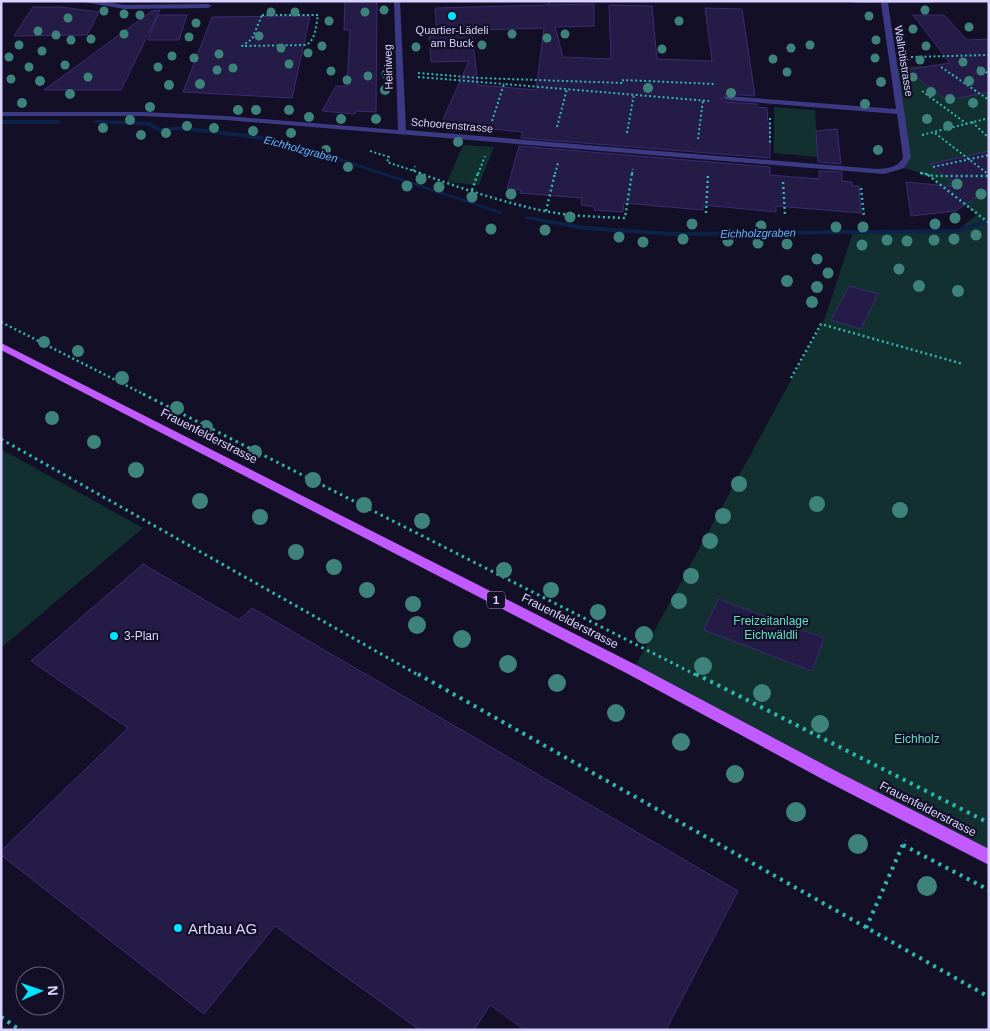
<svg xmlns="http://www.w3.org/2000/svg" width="990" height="1031" font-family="Arial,sans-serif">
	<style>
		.green { fill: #12302f }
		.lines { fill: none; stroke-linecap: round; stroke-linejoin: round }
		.stream { fill: #0c2248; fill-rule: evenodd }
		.building { fill: #241b47; stroke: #3b2d73; fill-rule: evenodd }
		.path-far3 { stroke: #2fb8b0; stroke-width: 2; stroke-dasharray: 2 2.5; stroke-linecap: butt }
		.path-far2 { stroke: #2fb8b0; stroke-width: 2.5; stroke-dasharray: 2 3; stroke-linecap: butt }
		.path-far1 { stroke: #2fb8b0; stroke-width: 3; stroke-dasharray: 2.5 4; stroke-linecap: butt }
		.path { stroke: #2fb8b0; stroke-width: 4; stroke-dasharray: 3 5; stroke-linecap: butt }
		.minor { fill: #3d3a85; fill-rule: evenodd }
		.major { fill: #c25bff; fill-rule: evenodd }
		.tree { fill: #3d827b }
		.poi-dot { fill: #00e5ff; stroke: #130f26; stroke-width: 2 }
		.labels { text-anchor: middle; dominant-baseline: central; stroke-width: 4.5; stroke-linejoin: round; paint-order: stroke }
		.far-poi-label { font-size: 11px; fill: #d9d4ff; stroke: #130f26 }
		.far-street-label { font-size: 11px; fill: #d9d4ff; stroke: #130f26 }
		.far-water-label { font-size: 11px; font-style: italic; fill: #62b6ff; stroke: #130f26 }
		.shield { fill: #130f26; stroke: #9e99be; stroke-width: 1 }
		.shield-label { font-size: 11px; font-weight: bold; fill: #d9d4ff }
		.street-label { font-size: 12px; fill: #d9d4ff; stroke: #130f26 }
		.park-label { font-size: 12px; fill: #5fe0c0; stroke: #130f26 }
		.poi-label { font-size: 12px; fill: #d9d4ff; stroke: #130f26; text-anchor: start }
		.near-poi-label { font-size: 15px; fill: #d9d4ff; stroke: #130f26; text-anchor: start }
	</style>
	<rect width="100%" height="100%" fill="#130f26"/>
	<path class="green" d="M989,64V857L633,670L825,318L853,232L956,231L977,215L928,175L900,167L906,163L894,67Z
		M774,107L815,110L818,157L774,153Z
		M463,145L494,147L479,185L447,182Z
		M1,449L143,528L1,648Z"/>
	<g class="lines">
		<path class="stream" d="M1,120H58L61,122L58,124H1Z
			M96,120L150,122L160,128L181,126L257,135L313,149L503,212L500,214L498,213L309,151L257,139L181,130L159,132L149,126L94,123L93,122Z
			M527,216L585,226L673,232L956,229L989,219V223L956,233L673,236L585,230L525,219L524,218Z"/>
	</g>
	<path class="building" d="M345,1H377L376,112L356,111L355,114L322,111L336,86H347L350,30H344Z
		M549,2V5L594,4V26L555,27L563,57L611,59L609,5L652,6L657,59L712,61L705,8L742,9L755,96L727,94L721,99L727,102L757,104V107L767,108L768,123L770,124V158L521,138L523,132L441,124L469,61L431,62L429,36H437L435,8L548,5ZM544,28L536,90L478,85L472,35L482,34V30Z
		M33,7H61L99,12L87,35L14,36Z
		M160,10L121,90H44L152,11Z
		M158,15H187L179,40H148Z
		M913,15H944L967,40L989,39V92L947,100L906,70L950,63Z
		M310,16L292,98L183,92L212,17Z
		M837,129L841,164L818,162L816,131Z
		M519,146L770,167V175L819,179V171L842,172V181L852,182V186H859L861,213L776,206V212L703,205V210L624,203L623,212L594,210L595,207L581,205L582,198L520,193L521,190L507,189Z
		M989,151V188L956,211L911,216L906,182L959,187L930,164Z
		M849,286L878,294L861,329L831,320Z
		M143,564L239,620L252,608L738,891L666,1030H525L490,1005L474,1030H420L275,926L204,1014L1,855V851L128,728L31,661Z
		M718,599L824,638L812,671L704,630Z"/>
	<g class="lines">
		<path class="path-far3" d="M262,15H318C316,25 316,40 306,45L242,46L252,39Z
			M911,57L989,55
			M941,67L989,100
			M978,67L989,74
			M418,73L479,78L623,83V80L715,84
			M418,77L504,84
			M922,91L967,124
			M770,118V145
			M492,121L504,84L709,101
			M972,122L989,138
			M557,127L567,89
			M627,133L634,94
			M935,133L988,174
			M922,135L989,118
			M698,139L703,100
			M370,151L389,157L387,162L423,174
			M933,167L989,155
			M413,171L415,166
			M920,173L927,174
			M478,174L485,156
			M555,174L558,163
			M632,174L633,169"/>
		<path class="path-far2" d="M419,173C460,188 502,202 544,211C571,216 598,217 625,218L632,173
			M921,173L934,176H989
			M928,175L989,223
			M783,182L785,215
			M861,188L864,217
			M472,190L478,173
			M546,211L555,173
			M706,213L708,174
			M1,322L145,395
			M791,378L821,324L963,364"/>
		<path class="path-far1" d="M143,394L698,676
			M1,439L420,676"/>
		<path class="path" d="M418,674L989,997
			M696,674L989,823
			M903,845L989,890
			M866,928L905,840
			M1,1017L20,1030"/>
		<path class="minor" d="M77,1H98L125,5L208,4L212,6L208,8L125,9Z
			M394,1H400L406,130L877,169C888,168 898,168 903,157L897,114L727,100L723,98L727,96L896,109L881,3H856L853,1H935L932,3H888L911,157L904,168L884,174L226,120L142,116H1V112H142L226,116L398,130Z"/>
		<path class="major" d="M1,343L638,666L834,770L989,849V865L824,780L628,674L1,350Z"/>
	</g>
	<g class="tree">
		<circle cx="384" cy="10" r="4.5"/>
		<circle cx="925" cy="10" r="4.5"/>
		<circle cx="104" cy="11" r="4.5"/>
		<circle cx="271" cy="12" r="4.5"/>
		<circle cx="295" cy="12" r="4.5"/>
		<circle cx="365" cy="12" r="4.5"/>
		<circle cx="124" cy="14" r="4.5"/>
		<circle cx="140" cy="15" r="4.5"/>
		<circle cx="869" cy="16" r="4.5"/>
		<circle cx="68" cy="18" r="4.5"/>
		<circle cx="329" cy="21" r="4.5"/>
		<circle cx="679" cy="21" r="4.5"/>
		<circle cx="196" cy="23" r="4.5"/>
		<circle cx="969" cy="27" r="4.5"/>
		<circle cx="913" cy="29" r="4.5"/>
		<circle cx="38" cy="31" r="4.5"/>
		<circle cx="124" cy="34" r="4.5"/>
		<circle cx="512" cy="34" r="4.5"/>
		<circle cx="565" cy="34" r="4.5"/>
		<circle cx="56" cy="35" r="4.5"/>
		<circle cx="259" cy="36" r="4.5"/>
		<circle cx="189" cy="37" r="4.5"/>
		<circle cx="547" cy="38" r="4.5"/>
		<circle cx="91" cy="39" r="4.5"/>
		<circle cx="71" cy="40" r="4.5"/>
		<circle cx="876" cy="40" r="4.5"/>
		<circle cx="19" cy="45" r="4.5"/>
		<circle cx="482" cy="45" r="4.5"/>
		<circle cx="810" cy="45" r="4.5"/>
		<circle cx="322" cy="46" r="4.5"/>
		<circle cx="926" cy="46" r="4.5"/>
		<circle cx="416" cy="47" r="4.5"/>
		<circle cx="281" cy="48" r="4.5"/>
		<circle cx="791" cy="48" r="4.5"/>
		<circle cx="662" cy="49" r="4.5"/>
		<circle cx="42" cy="51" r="4.5"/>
		<circle cx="308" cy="53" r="4.5"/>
		<circle cx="219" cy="54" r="4.5"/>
		<circle cx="172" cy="56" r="4.5"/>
		<circle cx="9" cy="57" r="4.5"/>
		<circle cx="194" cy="58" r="4.5"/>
		<circle cx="875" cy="58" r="4.5"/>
		<circle cx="773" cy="59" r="4.5"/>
		<circle cx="920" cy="60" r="4.5"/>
		<circle cx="963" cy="62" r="4.5"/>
		<circle cx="289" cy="64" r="4.5"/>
		<circle cx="65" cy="65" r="4.5"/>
		<circle cx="29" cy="67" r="4.5"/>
		<circle cx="158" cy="67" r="4.5"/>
		<circle cx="233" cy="68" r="4.5"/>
		<circle cx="217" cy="70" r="4.5"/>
		<circle cx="331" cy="71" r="4.5"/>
		<circle cx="981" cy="71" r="4.5"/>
		<circle cx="787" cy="72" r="4.5"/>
		<circle cx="386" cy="74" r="4.5"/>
		<circle cx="368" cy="76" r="4.5"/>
		<circle cx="88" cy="77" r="4.5"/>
		<circle cx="913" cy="77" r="4.5"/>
		<circle cx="11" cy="79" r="4.5"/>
		<circle cx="347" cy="80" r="4.5"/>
		<circle cx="40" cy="81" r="5"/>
		<circle cx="969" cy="81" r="5"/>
		<circle cx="881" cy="82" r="5"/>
		<circle cx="200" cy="84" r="5"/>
		<circle cx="169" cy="85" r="5"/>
		<circle cx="648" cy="88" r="5"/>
		<circle cx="385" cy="90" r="5"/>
		<circle cx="931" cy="92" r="5"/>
		<circle cx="731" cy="93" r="5"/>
		<circle cx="70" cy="94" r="5"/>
		<circle cx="950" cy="99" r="5"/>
		<circle cx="22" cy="103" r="5"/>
		<circle cx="973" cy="103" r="5"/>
		<circle cx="865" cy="104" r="5"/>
		<circle cx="150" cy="107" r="5"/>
		<circle cx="238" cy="110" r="5"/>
		<circle cx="256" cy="110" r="5"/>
		<circle cx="289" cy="110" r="5"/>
		<circle cx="309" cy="117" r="5"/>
		<circle cx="341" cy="119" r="5"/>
		<circle cx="376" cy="119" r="5"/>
		<circle cx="927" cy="119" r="5"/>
		<circle cx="130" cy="120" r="5"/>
		<circle cx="187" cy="126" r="5"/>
		<circle cx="948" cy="126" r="5"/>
		<circle cx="103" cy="128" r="5"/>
		<circle cx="214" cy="128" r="5"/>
		<circle cx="253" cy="131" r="5"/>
		<circle cx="166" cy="133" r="5"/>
		<circle cx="291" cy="133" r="5"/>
		<circle cx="141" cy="135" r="5"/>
		<circle cx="458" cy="142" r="5"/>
		<circle cx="326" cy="150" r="5"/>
		<circle cx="878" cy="150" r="5"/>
		<circle cx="348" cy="167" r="5"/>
		<circle cx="421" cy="179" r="5.5"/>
		<circle cx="957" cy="184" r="5.5"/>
		<circle cx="407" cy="186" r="5.5"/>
		<circle cx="439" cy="187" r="5.5"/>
		<circle cx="511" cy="194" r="5.5"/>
		<circle cx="981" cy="194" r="5.5"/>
		<circle cx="472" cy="197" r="5.5"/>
		<circle cx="570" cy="217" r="5.5"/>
		<circle cx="955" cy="218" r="5.5"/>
		<circle cx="692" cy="224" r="5.5"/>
		<circle cx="935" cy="224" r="5.5"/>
		<circle cx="761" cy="226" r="5.5"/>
		<circle cx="836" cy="227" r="5.5"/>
		<circle cx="863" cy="227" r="5.5"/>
		<circle cx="491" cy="229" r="5.5"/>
		<circle cx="545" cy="230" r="5.5"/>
		<circle cx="976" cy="235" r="5.5"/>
		<circle cx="619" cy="237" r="5.5"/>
		<circle cx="683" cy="239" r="5.5"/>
		<circle cx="954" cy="239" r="5.5"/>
		<circle cx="887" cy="240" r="5.5"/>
		<circle cx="934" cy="240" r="5.5"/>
		<circle cx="728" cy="241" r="5.5"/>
		<circle cx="907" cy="241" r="5.5"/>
		<circle cx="643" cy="242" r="5.5"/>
		<circle cx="758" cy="243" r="5.5"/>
		<circle cx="787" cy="244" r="5.5"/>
		<circle cx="862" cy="245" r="5.5"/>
		<circle cx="817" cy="259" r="5.5"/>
		<circle cx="899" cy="269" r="5.5"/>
		<circle cx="828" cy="273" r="5.5"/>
		<circle cx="787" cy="281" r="6"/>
		<circle cx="919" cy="286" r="6"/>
		<circle cx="817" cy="287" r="6"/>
		<circle cx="958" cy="291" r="6"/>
		<circle cx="812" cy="302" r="6"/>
		<circle cx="44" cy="342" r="6"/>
		<circle cx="78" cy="351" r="6"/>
		<circle cx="122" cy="378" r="7"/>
		<circle cx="177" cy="408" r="7"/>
		<circle cx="52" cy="418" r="7"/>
		<circle cx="206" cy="427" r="7"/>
		<circle cx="94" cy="442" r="7"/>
		<circle cx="255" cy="452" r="7"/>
		<circle cx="136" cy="470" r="8"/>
		<circle cx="313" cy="480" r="8"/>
		<circle cx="739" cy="484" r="8"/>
		<circle cx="200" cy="501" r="8"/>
		<circle cx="817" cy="504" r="8"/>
		<circle cx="364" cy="505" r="8"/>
		<circle cx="900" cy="510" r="8"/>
		<circle cx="723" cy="516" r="8"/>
		<circle cx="260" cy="517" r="8"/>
		<circle cx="422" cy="521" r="8"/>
		<circle cx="710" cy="541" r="8"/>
		<circle cx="296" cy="552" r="8"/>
		<circle cx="334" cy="567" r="8"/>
		<circle cx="504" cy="570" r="8"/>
		<circle cx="691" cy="576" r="8"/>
		<circle cx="367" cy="590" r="8"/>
		<circle cx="551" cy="590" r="8"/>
		<circle cx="679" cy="601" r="8"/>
		<circle cx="413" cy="604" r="8"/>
		<circle cx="598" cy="612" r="8"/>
		<circle cx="417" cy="625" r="9"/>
		<circle cx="644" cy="635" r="9"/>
		<circle cx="462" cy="639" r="9"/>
		<circle cx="508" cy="664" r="9"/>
		<circle cx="703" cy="666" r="9"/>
		<circle cx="557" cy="683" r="9"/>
		<circle cx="762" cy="693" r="9"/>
		<circle cx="616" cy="713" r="9"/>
		<circle cx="820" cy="724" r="9"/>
		<circle cx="681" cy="742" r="9"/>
		<circle cx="735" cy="774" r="9"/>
		<circle cx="796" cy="812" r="10"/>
		<circle cx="858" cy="844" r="10"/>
		<circle cx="927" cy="886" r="10"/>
	</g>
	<g class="poi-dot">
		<circle cx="452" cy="16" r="5"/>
		<circle cx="114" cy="636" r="5"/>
		<circle cx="178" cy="928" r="5"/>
	</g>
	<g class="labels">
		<g class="far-poi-label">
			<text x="452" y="30">Quartier-Lädeli<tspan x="452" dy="13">am Buck</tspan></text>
		</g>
		<g class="far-street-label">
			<text transform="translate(904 61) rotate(81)">Wallrütistrasse</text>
			<text transform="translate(388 67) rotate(-92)">Heiniweg</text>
			<text transform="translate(452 125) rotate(5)">Schoorenstrasse</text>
		</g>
		<g class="far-water-label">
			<text transform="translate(301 149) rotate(15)">Eichholzgraben</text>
			<text transform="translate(758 233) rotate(-1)">Eichholzgraben</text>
		</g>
		<rect class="shield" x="487" y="591.5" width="18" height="17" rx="4"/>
		<g class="shield-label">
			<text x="496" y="600">1</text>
		</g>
		<g class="street-label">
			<text transform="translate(209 436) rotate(27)">Frauenfelderstrasse</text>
			<text transform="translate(570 621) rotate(27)">Frauenfelderstrasse</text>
			<text transform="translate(928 809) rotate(27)">Frauenfelderstrasse</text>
		</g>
		<g class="park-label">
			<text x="771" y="621">Freizeitanlage<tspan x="771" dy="14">Eichwäldli</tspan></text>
			<text x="917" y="739">Eichholz</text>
		</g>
		<g class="poi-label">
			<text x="124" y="636">3-Plan</text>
		</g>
		<g class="near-poi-label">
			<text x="188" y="928">Artbau AG</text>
		</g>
	</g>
	<rect width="990" height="1031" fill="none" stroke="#d9d4ff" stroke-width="5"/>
	<g transform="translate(40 991) rotate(88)"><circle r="24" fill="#130f26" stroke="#625e7d"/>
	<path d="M0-4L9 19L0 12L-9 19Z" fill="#00e5ff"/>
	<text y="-8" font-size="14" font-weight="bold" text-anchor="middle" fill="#d9d4ff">N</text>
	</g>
</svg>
